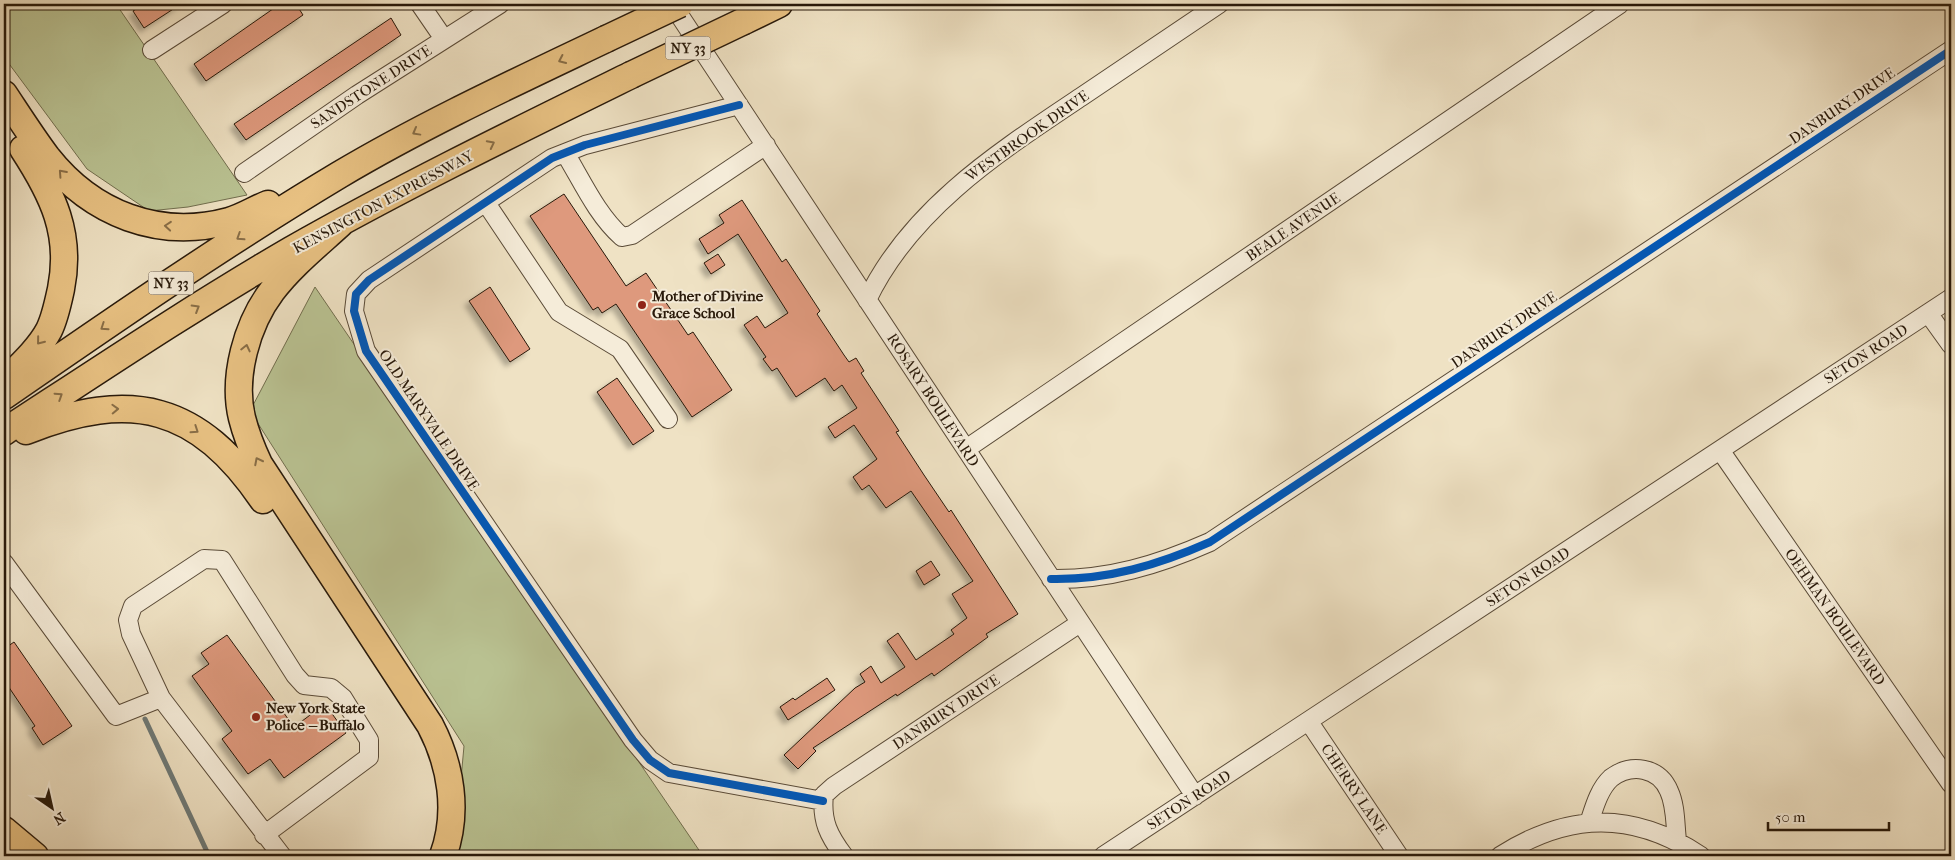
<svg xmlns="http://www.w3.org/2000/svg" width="1955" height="860" font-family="'IM FELL French Canon',serif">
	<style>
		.green { fill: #bac393; stroke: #716e4e }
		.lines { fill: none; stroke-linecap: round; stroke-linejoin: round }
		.stream { stroke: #6f7a77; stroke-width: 5 }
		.building { fill: #de997d; stroke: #28190a; filter: url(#shadow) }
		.minor-casing { stroke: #5a4b38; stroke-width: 20 }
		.highway-casing { stroke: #28190a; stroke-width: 29 }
		.minor { stroke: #f5ecd9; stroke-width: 18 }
		.highway { stroke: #e8c182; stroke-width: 26 }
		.highway-bridge-casing { stroke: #28190a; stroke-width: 29; stroke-linecap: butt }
		.highway-bridge { stroke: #e8c182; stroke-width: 26 }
		.cycleway-casing { stroke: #f5ecd9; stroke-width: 11 }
		.cycleway { stroke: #0057b8; stroke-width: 8 }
		.oneway { stroke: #886d46 }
		.poi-dot { fill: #8f2418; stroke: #f5ecd9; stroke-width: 2 }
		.labels { text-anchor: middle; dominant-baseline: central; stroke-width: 4; stroke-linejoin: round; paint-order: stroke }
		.shield { fill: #f5ecd9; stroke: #665848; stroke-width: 1 }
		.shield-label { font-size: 14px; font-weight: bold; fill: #28190a }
		.street-label { font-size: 15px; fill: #28190a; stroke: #f5ecd9 }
		.poi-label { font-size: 15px; font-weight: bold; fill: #28190a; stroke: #f5ecd9; text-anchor: start }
	</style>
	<defs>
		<filter id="shadow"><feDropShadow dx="-4.5" dy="4.5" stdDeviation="2.5" flood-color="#0004"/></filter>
	</defs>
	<rect width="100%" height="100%" fill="#efe2c4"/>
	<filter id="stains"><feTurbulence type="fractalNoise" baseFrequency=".004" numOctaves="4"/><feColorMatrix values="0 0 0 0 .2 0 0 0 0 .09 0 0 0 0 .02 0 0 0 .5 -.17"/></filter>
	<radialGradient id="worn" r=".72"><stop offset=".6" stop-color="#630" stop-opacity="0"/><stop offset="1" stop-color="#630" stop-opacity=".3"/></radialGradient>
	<path class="green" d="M4,4H116L247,195L188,207L149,211L87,169L4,57Z
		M315,287L703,856H561L558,852L551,856H454L464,746L250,411Z"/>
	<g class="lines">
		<path class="stream" d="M145,719L209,856"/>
	</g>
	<path class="building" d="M145,4H181L144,28L133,11Z
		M280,4H296L303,15L206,81L194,64Z
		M391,18L401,35L246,140L234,124Z
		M564,194L626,286L646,273L688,335L693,332L732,390L692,417L616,304L602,313L598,307L593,310L530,216Z
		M742,200L782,262L786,259L820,311L817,314L844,355L849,362L856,358L864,371L861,373L899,431L896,432L924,475L949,512L951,510L1018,614L986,634L988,637L934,676L932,673L897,696L896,694L813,748L816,751L798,769L784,755L855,688L865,682L860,674L871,666L881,683L905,667L887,641L898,633L916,660L954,634L951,630L967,618L952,594L973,581L911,491L886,508L869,485L862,490L853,477L877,459L854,425L835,438L828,427L857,408L842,385L834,391L825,378L796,397L777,368L772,371L763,359L766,357L744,325L757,316L765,328L788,313L738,234L708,254L699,239L724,223L719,215Z
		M718,254L725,265L711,274L704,263Z
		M490,287L530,349L510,362L469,301Z
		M617,378L654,431L633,445L597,392Z
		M931,561L940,575L924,585L916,571Z
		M227,635L294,727L325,704L346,733L284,778L270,759L248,774L222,739L232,731L192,676L209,664L201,653Z
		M14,642L72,726L43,745L32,728L35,726L4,680V649Z
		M827,678L835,690L788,720L780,707L793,698L795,700Z"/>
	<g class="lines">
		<g class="minor-casing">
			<path id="minor" d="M420,4L444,39
				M672,4L1195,796
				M152,50L223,4
				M739,105L585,145L552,158L369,280L356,294L354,311L366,351L633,740L650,760L669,773L823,801
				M565,153C582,181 597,215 622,237L632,235L766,145
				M244,173L357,95L500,4
				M486,203L559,312L620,349L668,419
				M867,300C911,208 999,152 1081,97C1127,66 1173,35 1219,4
				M1928,313L1951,345
				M966,449L1620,4
				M1720,450L1951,784
				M4,563L116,716L161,698L282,856
				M1051,579C1108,580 1158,565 1210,542L1951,50
				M161,698L131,634L128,620L133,606L204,559L222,560L295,675L304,685L331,688L343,698L369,740V757L264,835
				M1309,722L1399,856
				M1589,823C1594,808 1599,789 1611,778C1631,763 1659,767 1669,791C1676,806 1675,825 1677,840
				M844,856C829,836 821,821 824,795L834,786L1080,623
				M1103,856L1951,298
				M1500,856C1569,812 1633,811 1701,856"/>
		</g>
		<g class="highway-casing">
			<path id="highway" d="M744,21L779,4
				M4,94C18,115 32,137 47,157C92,214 159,240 229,221C243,217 255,209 268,204
				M340,224C316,246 291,266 272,291C247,324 232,377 242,418C246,434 252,449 259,464L430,725C451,765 459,812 443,856
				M4,382C19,367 39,349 49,330C55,318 58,303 61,289C72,234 53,195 23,149
				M4,396C114,320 224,244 339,175C425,124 516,82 606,39
				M26,431C132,389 198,405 263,500
				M4,432C99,370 193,307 291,250C402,187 517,131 631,75
				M4,830L35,856"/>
		</g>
		<use href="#minor" class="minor"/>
		<use href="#highway" class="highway"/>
		<g class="highway-bridge-casing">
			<path id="highway-bridge" d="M606,39L680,4
				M631,75L744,21"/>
		</g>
		<use href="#highway-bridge" class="highway-bridge"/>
		<g class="cycleway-casing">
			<path id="cycleway" d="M739,105L585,145L552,158L369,280L356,294L354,311L366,351L633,740L650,760L669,773L823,801
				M1051,579C1108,580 1158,565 1210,542L1951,50"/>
		</g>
		<use href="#cycleway" class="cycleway"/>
	</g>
	<defs><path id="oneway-chevron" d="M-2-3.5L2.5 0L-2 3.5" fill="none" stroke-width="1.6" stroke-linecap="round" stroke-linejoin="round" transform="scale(1.25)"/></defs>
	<g class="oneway">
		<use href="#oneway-chevron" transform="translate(562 60) rotate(155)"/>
		<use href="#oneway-chevron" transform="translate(416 132) rotate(151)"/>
		<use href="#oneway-chevron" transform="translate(491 144) rotate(-27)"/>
		<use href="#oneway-chevron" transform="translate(62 173) rotate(-132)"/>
		<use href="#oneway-chevron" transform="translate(168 226) rotate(-175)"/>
		<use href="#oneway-chevron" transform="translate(240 237) rotate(147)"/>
		<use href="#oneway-chevron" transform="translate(196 308) rotate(-31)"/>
		<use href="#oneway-chevron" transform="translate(104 327) rotate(146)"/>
		<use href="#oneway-chevron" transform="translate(40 341) rotate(129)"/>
		<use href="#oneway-chevron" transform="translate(246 348) rotate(-77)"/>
		<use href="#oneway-chevron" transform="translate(59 396) rotate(-33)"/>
		<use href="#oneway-chevron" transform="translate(115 409) rotate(-2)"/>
		<use href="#oneway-chevron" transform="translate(195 430) rotate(34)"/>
		<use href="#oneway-chevron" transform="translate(258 461) rotate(-117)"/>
	</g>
	<g class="poi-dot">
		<circle cx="642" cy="305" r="5"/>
		<circle cx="256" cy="717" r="5"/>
	</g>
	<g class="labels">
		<g class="shield">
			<rect x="665.5" y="36.5" width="45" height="23" rx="4"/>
			<rect x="148.5" y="271.5" width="45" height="23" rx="4"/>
		</g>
		<g class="shield-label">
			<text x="688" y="48">NY 33</text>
			<text x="171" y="283">NY 33</text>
		</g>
		<g class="street-label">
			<text transform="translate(371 87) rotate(-33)">SANDSTONE DRIVE</text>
			<text transform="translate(1842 106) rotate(-34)">DANBURY DRIVE</text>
			<text transform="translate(1027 136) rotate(-35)">WESTBROOK DRIVE</text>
			<text transform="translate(383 202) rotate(-28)">KENSINGTON EXPRESSWAY</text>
			<text transform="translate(1293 227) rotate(-34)">BEALE AVENUE</text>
			<text transform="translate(1504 330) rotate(-34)">DANBURY DRIVE</text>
			<text transform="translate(1866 354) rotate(-33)">SETON ROAD</text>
			<text transform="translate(933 400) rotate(57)">ROSARY BOULEVARD</text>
			<text transform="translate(429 420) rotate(56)">OLD MARYVALE DRIVE</text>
			<text transform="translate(1528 577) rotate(-33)">SETON ROAD</text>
			<text transform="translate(1835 617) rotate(55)">OEHMAN BOULEVARD</text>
			<text transform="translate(946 712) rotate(-33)">DANBURY DRIVE</text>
			<text transform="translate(1354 789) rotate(56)">CHERRY LANE</text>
			<text transform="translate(1189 800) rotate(-33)">SETON ROAD</text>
		</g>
		<g class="poi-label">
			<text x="652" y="296">Mother of Divine<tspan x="652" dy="17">Grace School</tspan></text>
			<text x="266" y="708">New York State<tspan x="266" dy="17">Police -- Buffalo</tspan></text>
		</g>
	</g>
	<rect width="1955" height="860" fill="none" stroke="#efe2c4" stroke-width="20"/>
	<rect x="5" y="5" width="1945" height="850" fill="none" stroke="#28190a" stroke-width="2.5"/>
	<rect x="10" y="10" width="1935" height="840" fill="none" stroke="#28190a"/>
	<g transform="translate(52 808) rotate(146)" stroke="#f5ecd9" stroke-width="4" paint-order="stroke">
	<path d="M0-4L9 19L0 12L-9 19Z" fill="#28190a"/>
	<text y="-8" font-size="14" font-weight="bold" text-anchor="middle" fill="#28190a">N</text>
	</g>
	<path d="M1768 822v8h121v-8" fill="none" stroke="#28190a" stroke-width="2.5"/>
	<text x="1775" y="822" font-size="15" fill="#28190a" stroke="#f5ecd9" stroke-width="4" paint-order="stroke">50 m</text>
	<rect width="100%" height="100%" filter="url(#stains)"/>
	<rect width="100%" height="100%" fill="url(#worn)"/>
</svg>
